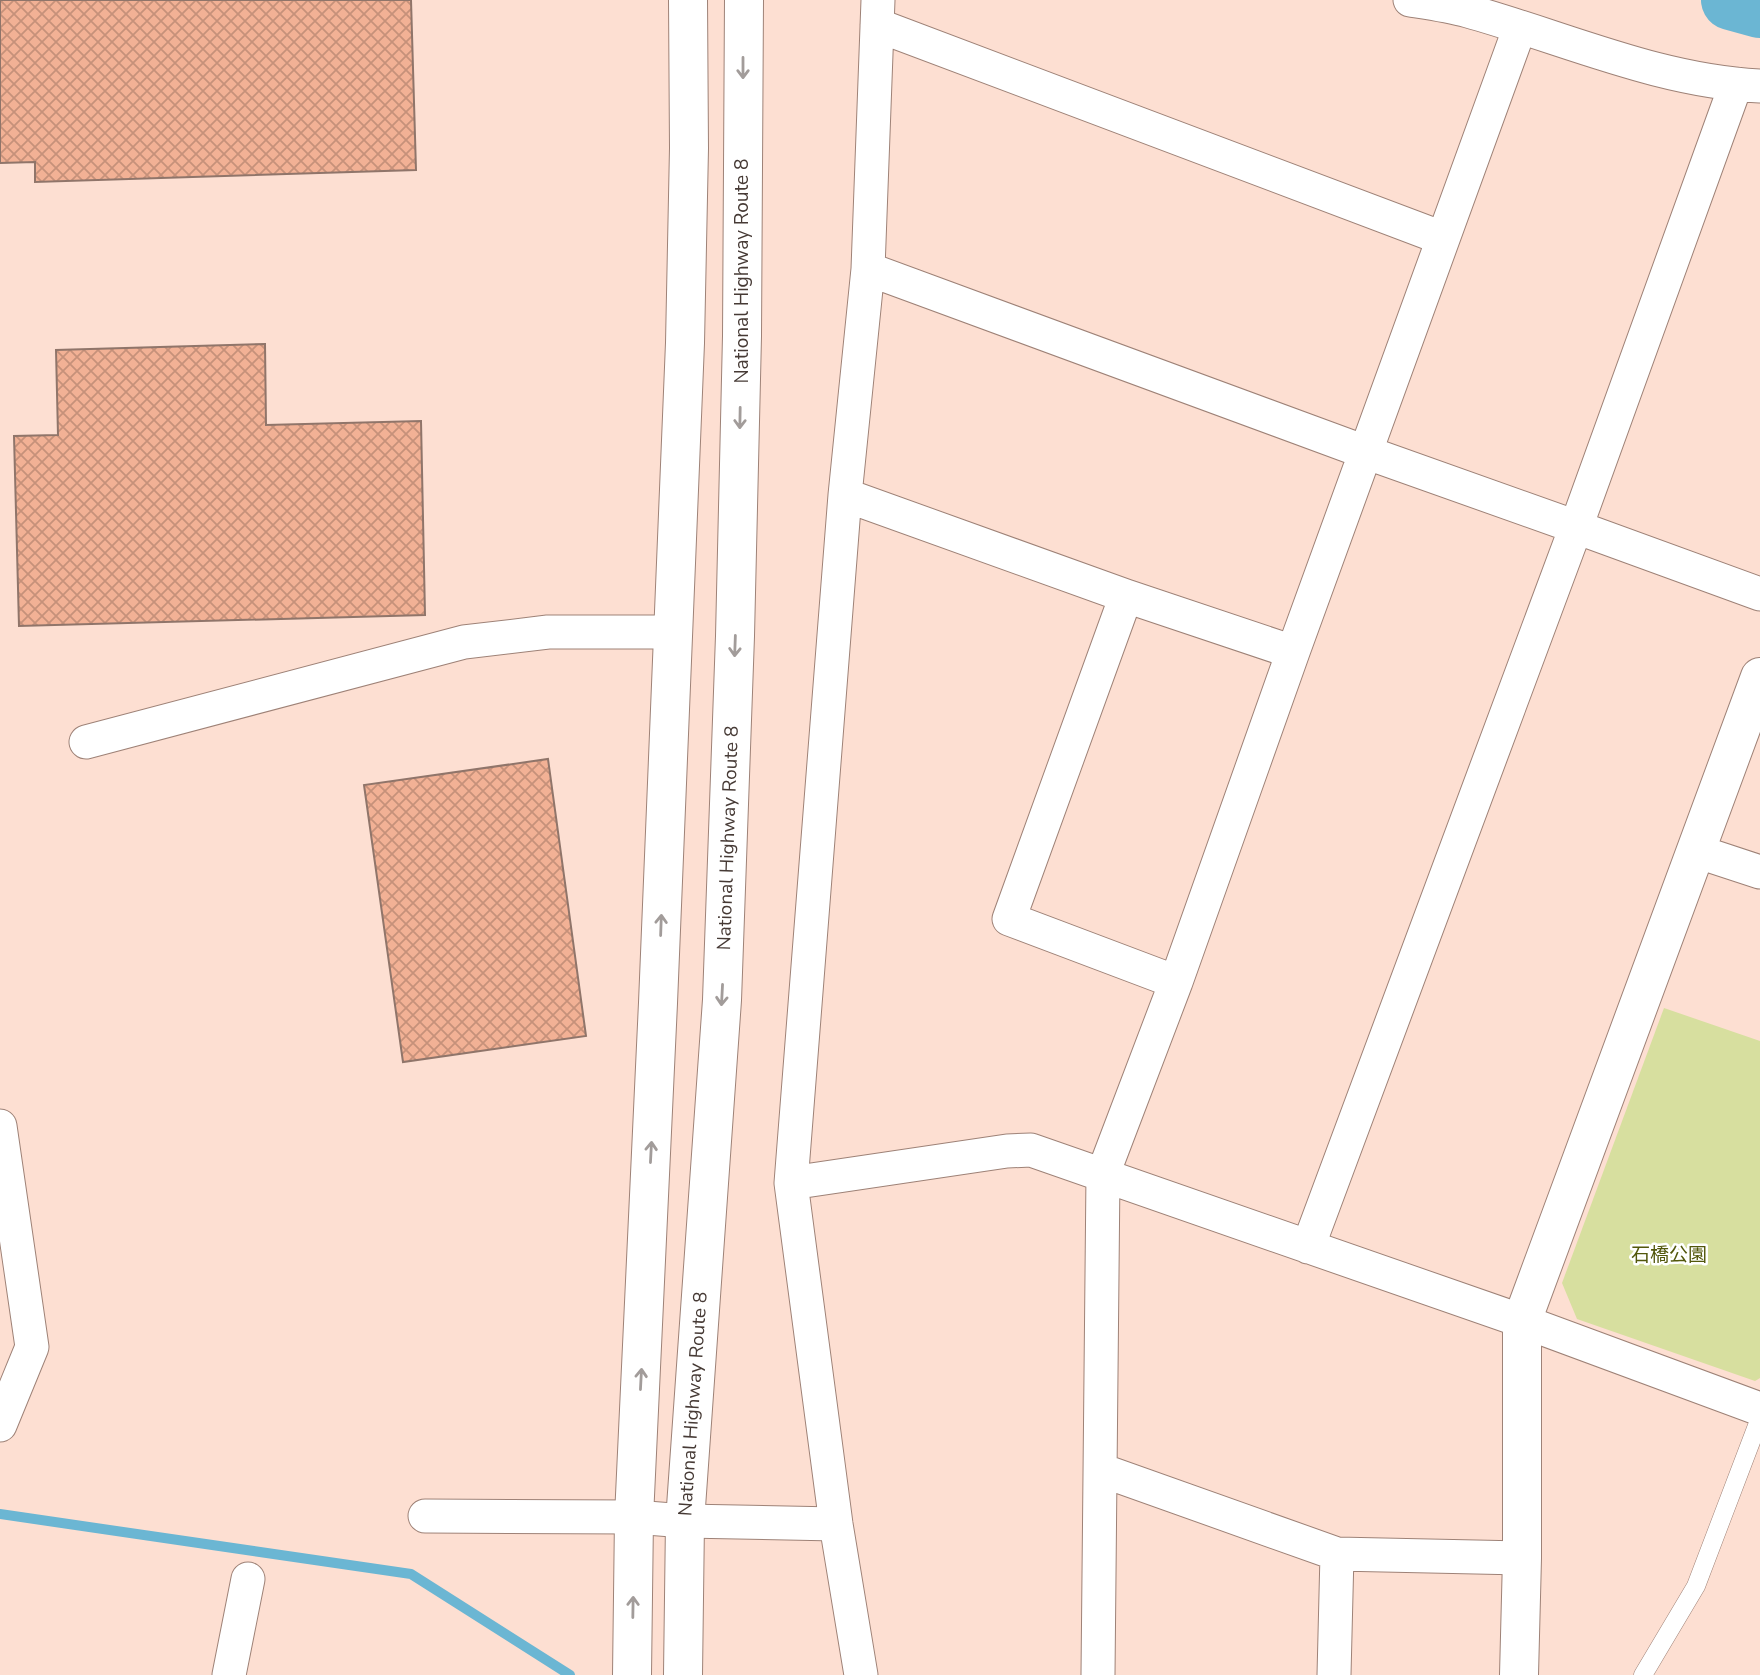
<svg xmlns="http://www.w3.org/2000/svg" width="1760" height="1675" font-family="'Nunito Sans','Noto Sans JP',sans-serif">
	<style>
		.park { fill: #d7df9f }
		.lines { fill: none; stroke-linecap: round; stroke-linejoin: round }
		.stream { stroke: #6bb6d3; stroke-width: 10 }
		.river { stroke: #6bb6d3; stroke-width: 60 }
		.building { fill: url(#building-cross-hatch); stroke: #90756a; stroke-width: 2 }
		.service-casing { stroke: #9e8277; stroke-width: 19 }
		.minor-casing { stroke: #9e8277; stroke-width: 35 }
		.tertiary-casing { stroke: #9e8277; stroke-width: 40 }
		.trunk-casing { stroke: #9e8277; stroke-width: 40 }
		.service { stroke: #fff; stroke-width: 18 }
		.minor { stroke: #fff; stroke-width: 33 }
		.tertiary { stroke: #fff; stroke-width: 38 }
		.trunk { stroke: #fff; stroke-width: 38 }
		.oneway { stroke: #a29c9a }
		.labels { text-anchor: middle; dominant-baseline: central; stroke-width: 5; stroke-linejoin: round; paint-order: stroke }
		.street-label { font-size: 19px; fill: #463a35; stroke: #fff }
		.park-label { font-size: 19px; fill: #52570b; stroke: #fff }
	</style>
	<defs>
		<pattern id="building-cross-hatch" width="8" height="8" patternUnits="userSpaceOnUse" patternTransform="scale(1.75)"><rect width="8" height="8" fill="#f2b195"/><path d="M0 0l8 8M0 8l8-8" fill="none" stroke="#c6917a"/></pattern>
	</defs>
	<rect width="100%" height="100%" fill="#fddfd2"/>
	<path class="park" d="M1664,1008L1760,1041V1378L1755,1381L1577,1319L1562,1283Z"/>
	<g class="lines">
		<path class="stream" d="M0,1514L411,1574L570,1675"/>
		<path class="river" d="M1731,0L1760,8"/>
	</g>
	<path class="building" d="M0,0H411L416,170L35,182V162L0,163Z
		M265,344L266,425L421,421L425,615L19,626L14,436L58,435L56,350Z
		M548,759L586,1036L403,1062L364,785Z"/>
	<g class="lines">
		<g class="service-casing">
			<path id="service" d="M1643,1675L1696,1586L1760,1418"/>
		</g>
		<g class="minor-casing">
			<path id="minor" d="M1410,0C1429,3 1450,6 1468,11C1565,38 1658,81 1760,86
				M877,25L1442,238
				M868,269L1365,452L1576,527L1760,594
				M845,495L1126,596L1293,652
				M1126,596L1009,919L1176,982
				M86,742L464,642L548,632H673
				M1696,851L1760,872
				M0,1126L32,1347L0,1425
				M791,1183L1007,1151L1031,1150L1522,1321L1760,1409
				M1308,1247L1576,527L1736,84
				M1101,1470L1337,1554L1522,1558
				M425,1516L634,1517L685,1521L836,1524
				M229,1675L248,1579
				M861,1675L836,1524L791,1183L845,495L868,269L878,0
				M1098,1675L1103,1174L1176,982L1293,652L1520,27
				M1334,1675L1337,1554"/>
		</g>
		<g class="tertiary-casing">
			<path id="tertiary" d="M1519,1675L1522,1558V1321L1760,677"/>
		</g>
		<g class="trunk-casing">
			<path id="trunk" d="M632,1675L634,1517L658,1003L685,343L689,148L688,0
				M683,1675L685,1521L722,1000L735,636L742,336L744,0"/>
		</g>
		<use href="#service" class="service"/>
		<use href="#minor" class="minor"/>
		<use href="#tertiary" class="tertiary"/>
		<use href="#trunk" class="trunk"/>
	</g>
	<defs><path id="oneway-shaft" d="M-6 0H5M1.5-3L5.5 0L1.5 3" fill="none" stroke-width="1.6" stroke-linecap="round" stroke-linejoin="round" transform="scale(1.75)"/></defs>
	<g class="oneway">
		<use href="#oneway-shaft" transform="translate(743 68) rotate(90)"/>
		<use href="#oneway-shaft" transform="translate(740 418) rotate(91)"/>
		<use href="#oneway-shaft" transform="translate(735 646) rotate(92)"/>
		<use href="#oneway-shaft" transform="translate(661 925) rotate(-88)"/>
		<use href="#oneway-shaft" transform="translate(722 995) rotate(93)"/>
		<use href="#oneway-shaft" transform="translate(651 1152) rotate(-87)"/>
		<use href="#oneway-shaft" transform="translate(641 1379) rotate(-87)"/>
		<use href="#oneway-shaft" transform="translate(633 1607) rotate(-89)"/>
	</g>
	<g class="labels">
		<g class="street-label">
			<text transform="translate(742 271) rotate(-90)">National Highway Route 8</text>
			<text transform="translate(728 838) rotate(-88)">National Highway Route 8</text>
			<text transform="translate(693 1404) rotate(-86)">National Highway Route 8</text>
		</g>
		<g class="park-label">
			<text x="1669" y="1255">石橋公園</text>
		</g>
	</g>
</svg>
